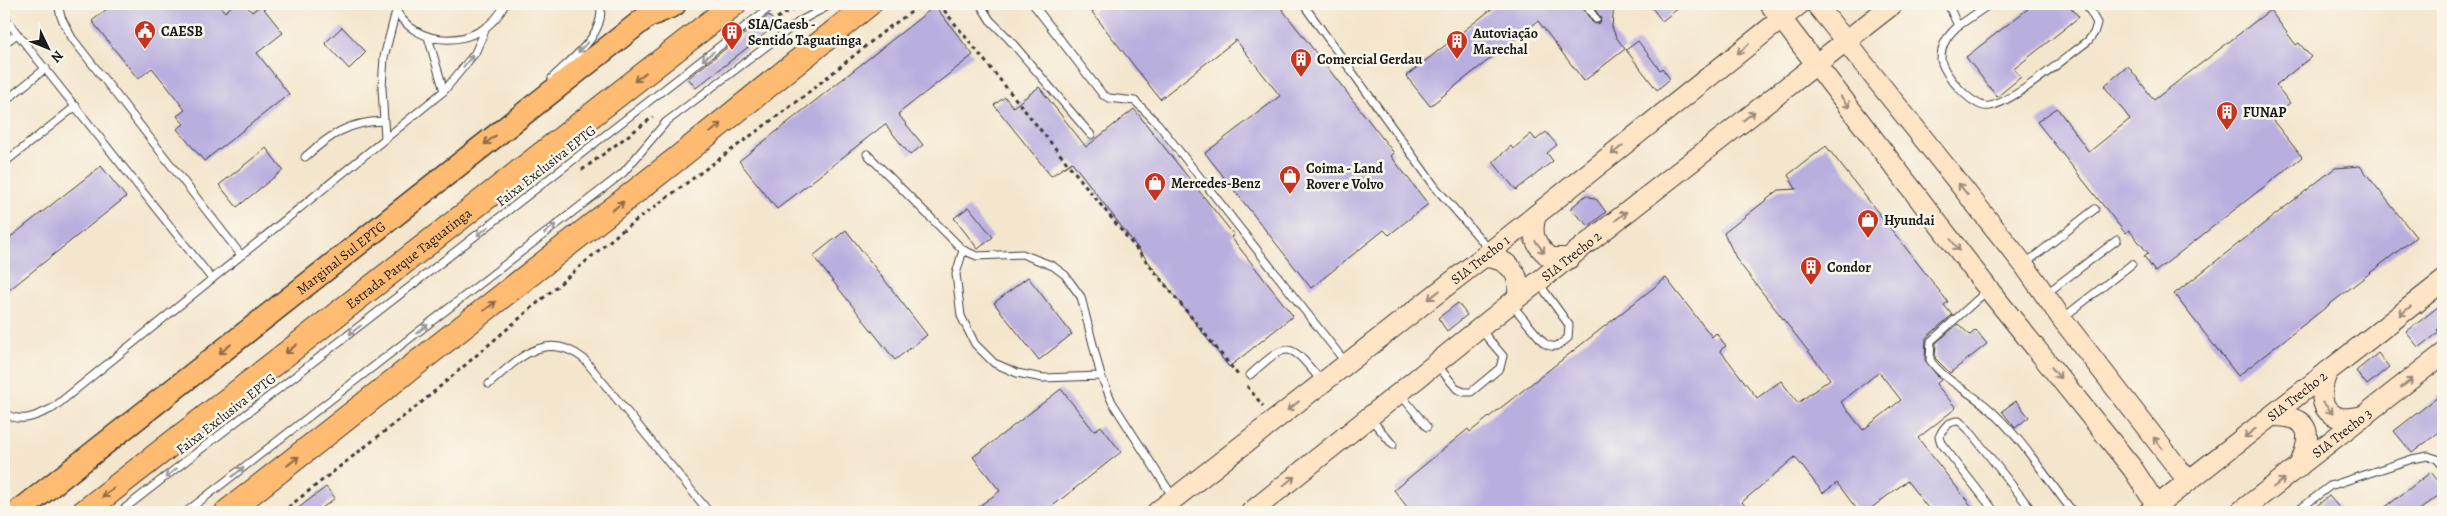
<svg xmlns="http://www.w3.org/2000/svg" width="2447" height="516" font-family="Alegreya,serif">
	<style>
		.building { fill: #b9afdf; fill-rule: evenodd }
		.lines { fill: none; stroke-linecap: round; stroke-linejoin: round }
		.service-casing { stroke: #3c3a37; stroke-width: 9 }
		.secondary-casing { stroke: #3c3a37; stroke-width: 22 }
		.primary-casing { stroke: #3c3a37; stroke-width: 25 }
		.trunk-casing { stroke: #3c3a37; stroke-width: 26 }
		.motorway-casing { stroke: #3c3a37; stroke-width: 28 }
		.path { stroke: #3c3a37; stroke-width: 3; stroke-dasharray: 4 4; stroke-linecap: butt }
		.service { stroke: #fff; stroke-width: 7 }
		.secondary { stroke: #ffe4c6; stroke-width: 20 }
		.primary { stroke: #ffbb71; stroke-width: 22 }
		.trunk { stroke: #ffbb71; stroke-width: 24 }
		.motorway { stroke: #ffbb71; stroke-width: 25 }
		.oneway { stroke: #999 }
		.oneway2 { stroke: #998a7a }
		.oneway3 { stroke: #8e6c46 }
		.labels { text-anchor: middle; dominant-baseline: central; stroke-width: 5; stroke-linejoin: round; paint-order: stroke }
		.poi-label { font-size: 14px; font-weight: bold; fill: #1c1c1c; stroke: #fbf7ec; text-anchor: start }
		.street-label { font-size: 14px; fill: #1c1c1c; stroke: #fbf7ec }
	</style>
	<rect width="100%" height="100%" fill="#fbf7ec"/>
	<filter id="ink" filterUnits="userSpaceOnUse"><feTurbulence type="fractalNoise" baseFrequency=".02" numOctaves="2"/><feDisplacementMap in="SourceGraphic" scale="10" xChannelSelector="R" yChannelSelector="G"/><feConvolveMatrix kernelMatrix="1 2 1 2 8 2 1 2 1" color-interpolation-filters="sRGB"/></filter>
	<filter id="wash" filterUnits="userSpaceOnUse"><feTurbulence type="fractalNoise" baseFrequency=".0096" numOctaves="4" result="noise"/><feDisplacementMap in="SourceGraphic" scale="20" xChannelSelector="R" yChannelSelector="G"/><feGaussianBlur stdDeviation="1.12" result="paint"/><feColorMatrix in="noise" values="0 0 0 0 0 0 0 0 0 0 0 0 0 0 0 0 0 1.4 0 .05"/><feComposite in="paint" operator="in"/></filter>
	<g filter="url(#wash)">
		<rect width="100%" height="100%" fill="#f4e6cd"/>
		<g id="blocks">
			<path class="building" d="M113,4H218L225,12L234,4H245L252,12L261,5L283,33L257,53L289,94L204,161L177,129L184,124L177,116L185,110L166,85L152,68L138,79L92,21Z
				M1103,4H1278L1394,153L1391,156L1428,204L1389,235L1384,230L1311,288L1205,153L1280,96L1236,40L1160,99L1092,12Z
				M1498,4H1580L1592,22L1596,24L1600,23L1601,18L1591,4H1614L1612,27L1616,37L1625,49L1584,81L1538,21L1430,106L1406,76Z
				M1649,4H1684L1662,21Z
				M2034,4H2068L2079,17L2014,69L2021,77L1997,97L1966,57Z
				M935,6L973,55L898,114L923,145L910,155L885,124L777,209L739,161Z
				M2270,10L2296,45L2299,43L2311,57L2276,85L2290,103L2271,118L2302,157L2155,272L2144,256L2148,253L2129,230L2125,233L2037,122L2057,108L2089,152L2130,119L2104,86L2128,66L2154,100Z
				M769,15L776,25L696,88L688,78Z
				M342,27L366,52L349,69L325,43Z
				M1638,41L1660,70L1662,68L1670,79L1657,90L1626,50Z
				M1039,87L1086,147L1134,109L1234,235L1231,237L1293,316L1229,367L1072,162L1051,176L994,105L1005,97L1013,107Z
				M1546,132L1557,145L1547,153L1553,161L1516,190L1493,162L1511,146L1513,149L1531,134L1536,140Z
				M1826,146L1948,302L1944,305L1952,315L1926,338L1925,360L1941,380L1936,384L1956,408L1918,438L1976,512H1931L1907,481L1866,512H1859L1837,483L1823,493L1795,457L1742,502L1750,512H1730L1725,506L1717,512H1411L1394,490L1468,429L1470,432L1666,278L1712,337L1716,333L1726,346L1720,350L1757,398L1781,381L1798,403L1830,379L1737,260L1724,233L1779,190L1796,189L1788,175ZM1879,372L1901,400L1863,430L1841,402Z
				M266,148L283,170L237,207L219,185Z
				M101,166L126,197L4,294V242Z
				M2360,166L2416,237L2238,376L2174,294L2335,168Z
				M1586,195L1597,200L1606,212L1589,226L1570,209Z
				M969,207L993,237L978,249L954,218Z
				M846,230L927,335L895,360L813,256Z
				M1028,277L1072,334L1039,360L994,303Z
				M1458,303L1467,315L1447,331L1438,318Z
				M2438,307L2443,314V324L2437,330L2439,332L2419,348L2406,332Z
				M1958,324L1970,335L1976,330L1987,344L1950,373L1935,358L1936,343Z
				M2378,353L2389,367L2367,385L2356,371Z
				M1061,389L1094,431L1101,426L1121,452L1045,512H971L1000,491L973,457Z
				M2443,393V429L2412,453L2394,431Z
				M2016,401L2029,417L2015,428L2002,411Z
				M2431,472L2443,487V492L2417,512H2379Z
				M326,487L335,498L317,512H293Z
				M2329,496L2343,512H2309Z"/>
		</g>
	</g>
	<g filter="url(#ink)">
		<use href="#blocks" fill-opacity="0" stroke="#3c3a37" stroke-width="1"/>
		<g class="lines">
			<g class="service-casing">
				<path id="service" d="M58,4L61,17L72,38L241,255
					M393,4C412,52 484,50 505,4
					M980,4L990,20L1008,38L1091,135
					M1033,4L1103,95L1109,98L1135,101L1158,124L1346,363
					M1303,4L1436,188L1489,249
					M1585,4L1596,19
					M1948,4L1958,26C1948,35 1941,44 1941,59C1942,73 1974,110 1990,106C2015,101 2066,57 2088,41L2094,33L2097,23L2086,4
					M4,17L212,279
					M1958,26L1990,4
					M428,37L444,91
					M4,44L17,34
					M552,78C571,59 607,34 600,4
					M4,102L46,68
					M385,138L382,88L384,57L396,11
					M867,154L963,250L977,256L1022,254L1053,266L1065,275L1081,297L1101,376L1112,402L1173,497
					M305,157C330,135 348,122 383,121
					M4,163L76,106
					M963,250L956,274L961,316L975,344L994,363L1017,373L1043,378L1101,376
					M2026,263L2095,209
					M1988,290L1931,341L1930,360C1944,380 1967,390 1986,406C2019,434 2046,478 2073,512
					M2047,293L2117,240
					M1512,305L1544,343C1555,350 1559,345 1568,338L1569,325L1538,282
					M2064,317L2132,264
					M1437,365L1457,389L1464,392H1471L1500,368L1503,356L1480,329
					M1250,375C1290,339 1289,342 1322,382
					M489,384C519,358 546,329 584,359L709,512
					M1401,395L1427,427
					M4,413C21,424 36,416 53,408L444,91L475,53L486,28
					M1371,419L1393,445
					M120,512L774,4
					M186,512L623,173L666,122L800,21L832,4
					M1995,512L1941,443L1939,437C1943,428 1948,421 1959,421L1968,429L2033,512
					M2296,512L2330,486L2412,459L2428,456L2437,459L2443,466"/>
			</g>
			<g class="secondary-casing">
				<g id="secondary">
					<path d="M1770,4L1989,290L2133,469L2157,506"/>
					<path d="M1816,4L2024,265L2062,319L2188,481"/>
					<path d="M1536,215C1530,234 1535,246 1551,258H1570"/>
					<path d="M1484,257C1508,258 1523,274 1517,298"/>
					<path d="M2328,371C2320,388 2317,412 2341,418C2348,419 2357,417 2365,416"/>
					<path d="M2272,416C2313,416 2313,436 2298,468"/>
					<path id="s1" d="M1157,512L1491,251L1800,4"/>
					<path id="s2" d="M1251,512L1511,303L1893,4"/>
					<path id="s3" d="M2149,512L2443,281"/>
					<path id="s4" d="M2240,512L2443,354"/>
				</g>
			</g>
			<g class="primary-casing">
				<g id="primary">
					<path id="s5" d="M18,512L663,4"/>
				</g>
			</g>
			<g class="trunk-casing">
				<g id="trunk">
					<path d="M19,512L21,510"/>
					<path id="s6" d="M84,512L734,4"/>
					<path d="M227,512L678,158L869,4"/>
				</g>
			</g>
			<g class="motorway-casing">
				<path id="motorway" d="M652,13L673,4"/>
			</g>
			<path class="path" d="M939,4L1238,375
				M777,18L803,4
				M582,170L653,117
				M1247,386L1263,406
				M282,512L422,402L619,233L799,100L888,28L923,4"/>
			<use href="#service" class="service"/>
			<use href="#secondary" class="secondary"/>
			<use href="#primary" class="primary"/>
			<use href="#trunk" class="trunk"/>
			<use href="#motorway" class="motorway"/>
		</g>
		<defs><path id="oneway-shaft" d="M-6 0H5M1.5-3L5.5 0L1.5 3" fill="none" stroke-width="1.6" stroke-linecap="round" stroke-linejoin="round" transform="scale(1.25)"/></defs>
		<g class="oneway">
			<use href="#oneway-shaft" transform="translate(583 47) rotate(134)"/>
			<use href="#oneway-shaft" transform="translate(708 56) rotate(142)"/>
			<use href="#oneway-shaft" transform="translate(468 61) rotate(-51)"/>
			<use href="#oneway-shaft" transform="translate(550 229) rotate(-38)"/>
			<use href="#oneway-shaft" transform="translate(483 231) rotate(142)"/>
			<use href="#oneway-shaft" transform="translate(422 329) rotate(-38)"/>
			<use href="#oneway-shaft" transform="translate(355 330) rotate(142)"/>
			<use href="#oneway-shaft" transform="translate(238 472) rotate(-38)"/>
			<use href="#oneway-shaft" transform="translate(171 473) rotate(142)"/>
		</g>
		<g class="oneway2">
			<use href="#oneway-shaft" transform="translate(1743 49) rotate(141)"/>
			<use href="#oneway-shaft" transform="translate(1845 102) rotate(53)"/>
			<use href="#oneway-shaft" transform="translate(1749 116) rotate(-38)"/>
			<use href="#oneway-shaft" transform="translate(1617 150) rotate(141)"/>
			<use href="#oneway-shaft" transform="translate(1963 189) rotate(-129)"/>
			<use href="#oneway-shaft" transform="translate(1621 216) rotate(-39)"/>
			<use href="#oneway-shaft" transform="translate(1955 245) rotate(53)"/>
			<use href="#oneway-shaft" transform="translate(1540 247) rotate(52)"/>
			<use href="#oneway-shaft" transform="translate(1434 295) rotate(142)"/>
			<use href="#oneway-shaft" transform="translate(2405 311) rotate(142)"/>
			<use href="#oneway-shaft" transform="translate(2056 373) rotate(51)"/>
			<use href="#oneway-shaft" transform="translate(2407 383) rotate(-38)"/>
			<use href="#oneway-shaft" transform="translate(1293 406) rotate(142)"/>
			<use href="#oneway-shaft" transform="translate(2328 408) rotate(49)"/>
			<use href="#oneway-shaft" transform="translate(2250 433) rotate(142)"/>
			<use href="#oneway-shaft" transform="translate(2158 443) rotate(-128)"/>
			<use href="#oneway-shaft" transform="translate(1289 481) rotate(-39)"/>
			<use href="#oneway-shaft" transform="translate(2279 483) rotate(-37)"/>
		</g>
		<g class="oneway3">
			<use href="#oneway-shaft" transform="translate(640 77) rotate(142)"/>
			<use href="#oneway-shaft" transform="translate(716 128) rotate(-39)"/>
			<use href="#oneway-shaft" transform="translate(490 140) rotate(142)"/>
			<use href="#oneway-shaft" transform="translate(618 206) rotate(-38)"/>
			<use href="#oneway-shaft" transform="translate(490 306) rotate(-38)"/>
			<use href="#oneway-shaft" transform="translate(225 349) rotate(142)"/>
			<use href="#oneway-shaft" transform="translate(291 349) rotate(142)"/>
			<use href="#oneway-shaft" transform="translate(293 461) rotate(-38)"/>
			<use href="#oneway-shaft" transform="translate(108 493) rotate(142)"/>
		</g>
	</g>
	<defs>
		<g id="civic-pin" transform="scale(1.125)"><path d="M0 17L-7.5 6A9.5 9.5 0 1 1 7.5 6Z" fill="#c8321e" stroke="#fbf7ec"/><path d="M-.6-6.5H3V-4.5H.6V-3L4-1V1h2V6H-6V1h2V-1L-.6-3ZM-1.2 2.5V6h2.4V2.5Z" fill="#fff"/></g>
		<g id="building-pin" transform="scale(1.125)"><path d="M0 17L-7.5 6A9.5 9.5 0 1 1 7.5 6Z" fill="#c8321e" stroke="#fbf7ec"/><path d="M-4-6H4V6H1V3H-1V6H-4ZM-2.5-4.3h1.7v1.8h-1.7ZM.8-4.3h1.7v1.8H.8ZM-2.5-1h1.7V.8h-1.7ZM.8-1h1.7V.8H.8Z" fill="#fff"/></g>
		<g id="shop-pin" transform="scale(1.125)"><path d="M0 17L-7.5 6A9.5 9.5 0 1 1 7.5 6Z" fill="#c8321e" stroke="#fbf7ec"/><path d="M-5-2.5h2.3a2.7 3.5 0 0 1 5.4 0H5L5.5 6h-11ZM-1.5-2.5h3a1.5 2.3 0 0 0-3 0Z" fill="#fff"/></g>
	</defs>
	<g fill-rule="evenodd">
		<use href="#civic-pin" x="145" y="31"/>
		<use href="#building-pin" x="732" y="32"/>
		<use href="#building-pin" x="1457" y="41"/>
		<use href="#building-pin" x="1301" y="59"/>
		<use href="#building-pin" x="2227" y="112"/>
		<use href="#shop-pin" x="1290" y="176"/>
		<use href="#shop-pin" x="1155" y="183"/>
		<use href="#shop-pin" x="1868" y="220"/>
		<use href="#building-pin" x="1811" y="267"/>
	</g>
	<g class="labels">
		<g class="poi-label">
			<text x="748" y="24">SIA/Caesb -<tspan x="748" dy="16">Sentido Taguatinga</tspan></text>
			<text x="161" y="31">CAESB</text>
			<text x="1473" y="33">Autoviação<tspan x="1473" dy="16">Marechal</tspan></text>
			<text x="1317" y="59">Comercial Gerdau</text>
			<text x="2243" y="112">FUNAP</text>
			<text x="1306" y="168">Coima - Land<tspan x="1306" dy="16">Rover e Volvo</tspan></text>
			<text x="1171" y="183">Mercedes-Benz</text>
			<text x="1884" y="220">Hyundai</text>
			<text x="1827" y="267">Condor</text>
		</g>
		<g class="street-label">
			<text transform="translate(546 166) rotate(-38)">Faixa Exclusiva EPTG</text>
			<text stroke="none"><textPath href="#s2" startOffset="410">SIA Trecho 2</textPath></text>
			<text stroke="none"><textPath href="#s5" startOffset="411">Marginal Sul EPTG</textPath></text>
			<text stroke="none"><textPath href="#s6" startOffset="412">Estrada Parque Taguatinga</textPath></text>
			<text stroke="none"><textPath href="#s1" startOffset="410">SIA Trecho 1</textPath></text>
			<text stroke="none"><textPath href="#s3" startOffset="188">SIA Trecho 2</textPath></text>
			<text transform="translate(226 414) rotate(-38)">Faixa Exclusiva EPTG</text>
			<text stroke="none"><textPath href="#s4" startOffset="129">SIA Trecho 3</textPath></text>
		</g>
	</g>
	<rect width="2447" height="516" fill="none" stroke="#fbf7ec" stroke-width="20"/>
	<g transform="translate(48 48) rotate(133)" stroke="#fbf7ec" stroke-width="4" paint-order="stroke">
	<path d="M0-4L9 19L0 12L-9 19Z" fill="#1c1c1c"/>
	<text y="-8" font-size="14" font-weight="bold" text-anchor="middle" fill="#1c1c1c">N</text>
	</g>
</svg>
